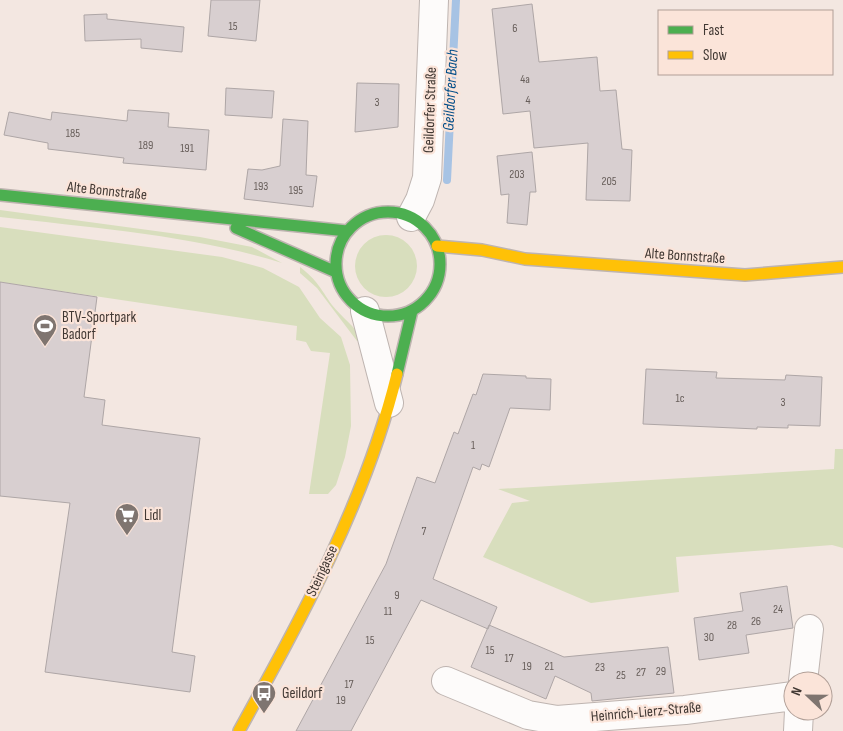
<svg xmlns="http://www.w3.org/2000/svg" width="843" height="731" font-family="'Sofia Sans Condensed',sans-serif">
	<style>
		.green { fill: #d8debd }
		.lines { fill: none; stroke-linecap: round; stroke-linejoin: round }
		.stream { stroke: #a7c3e4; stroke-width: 8 }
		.building { fill: #d8cfd0; stroke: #aea6a6 }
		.street-casing { stroke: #beb4b0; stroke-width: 30 }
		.fast-casing { stroke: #beb4b0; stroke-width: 14 }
		.slow-casing { stroke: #beb4b0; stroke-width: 14 }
		.street { stroke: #fdfbfa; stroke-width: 28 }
		.fast { stroke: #4caf50; stroke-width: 11 }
		.slow { stroke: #ffc107; stroke-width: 11 }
		.labels { text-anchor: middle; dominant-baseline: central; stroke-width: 4.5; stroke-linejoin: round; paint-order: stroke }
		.number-label { font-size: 12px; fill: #675e5a }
		.street-label { font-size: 15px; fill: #413833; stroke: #fbe4d9 }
		.poi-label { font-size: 15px; fill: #413833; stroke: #fbe4d9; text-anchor: start }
		.water-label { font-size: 16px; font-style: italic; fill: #014d88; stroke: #fbe4d9 }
	</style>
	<rect width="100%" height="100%" fill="#f3e7e1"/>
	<path class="green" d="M0,210L200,237L252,247L282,263C192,235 94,228 0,217Z
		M0,227L222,257L263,268L299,287L320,318L341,337L350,365L351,426L345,457L336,485L328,494H309L330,353L311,351L306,342L296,340L297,326L0,282Z
		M355 266a31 31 0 1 1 62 0a31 31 0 1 1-62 0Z
		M300,267C318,281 320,288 332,305C342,318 355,325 362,341H357L317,288L300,273Z
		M835,449H843V548L832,545L676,557L679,592L591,603L483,557L512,503L530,501L498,489L834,469Z"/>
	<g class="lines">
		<path class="stream" d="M447,180L456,0"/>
	</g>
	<path class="building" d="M211,0H260L256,41L208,36Z
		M532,4L539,62L597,57L600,91L616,90L622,149L632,150L630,201L586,200L588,143L534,148L530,111L503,114L492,9Z
		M107,14V19L184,27L182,52L141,48V39L85,41L84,15Z
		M357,83L399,84L398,127L355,132Z
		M226,88L274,91L272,118L225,115Z
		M128,110L169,113L168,127L209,130L206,170L123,163L124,158L48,149V143L4,135L9,112L51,120L52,112L127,121Z
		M283,119L308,121L306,175L317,176L313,207L244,199L248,169L262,170L280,166Z
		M532,152L536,192H530L527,225L507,223L509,194L501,195L497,156Z
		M0,282L97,297L84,397L105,400L102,425L200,438L172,652L195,656L190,692L45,672L70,503L0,496Z
		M646,369L717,372L716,378L785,380L786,375L822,377L820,426L788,425V428L757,427V429L643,424Z
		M483,374L526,376V378L551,379L550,410L510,408L489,467L482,464L480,470L473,467L433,579L497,607L488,629L421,600L351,731H296L386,564L417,477L435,483L454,432L458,434L473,394L476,395Z
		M787,586L793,628L746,635L749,653L699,660L694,618L743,611L740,593Z
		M489,625L564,657L668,647L674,693L592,701L591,693L555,676L546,699L471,667Z"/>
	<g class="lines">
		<g class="street-casing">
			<path id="street" d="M411,217L420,200L427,178L434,0
				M365,311L389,403
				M446,681L528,715L557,720L685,710L793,696
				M803,681L809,629
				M798,731L799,711"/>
		</g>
		<g class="fast-casing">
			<path id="fast" d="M0,195L347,231
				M336 264a52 52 0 1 1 104 0a52 52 0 1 1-104 0Z
				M236,228L336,272
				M397,374L412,311"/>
		</g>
		<g class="slow-casing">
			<path id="slow" d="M437,246L482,250L525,259L745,275L843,267
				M239,731C302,617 366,501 397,374"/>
		</g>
		<use href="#street" class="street"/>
		<use href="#fast" class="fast"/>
		<use href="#slow" class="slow"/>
	</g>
	<defs>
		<g id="stadium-pin" transform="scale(1.25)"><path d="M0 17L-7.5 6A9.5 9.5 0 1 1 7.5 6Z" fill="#7f7570" stroke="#fbe4d9"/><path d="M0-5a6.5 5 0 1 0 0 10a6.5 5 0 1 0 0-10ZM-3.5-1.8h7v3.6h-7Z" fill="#fff"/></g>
		<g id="supermarket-pin" transform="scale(1.25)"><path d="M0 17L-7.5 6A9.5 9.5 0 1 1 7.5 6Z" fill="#7f7570" stroke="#fbe4d9"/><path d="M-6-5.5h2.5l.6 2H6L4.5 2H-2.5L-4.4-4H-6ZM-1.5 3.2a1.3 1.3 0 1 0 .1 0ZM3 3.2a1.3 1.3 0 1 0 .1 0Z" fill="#fff"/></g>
		<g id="bus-pin" transform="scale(1.25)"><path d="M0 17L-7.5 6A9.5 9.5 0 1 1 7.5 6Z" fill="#7f7570" stroke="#fbe4d9"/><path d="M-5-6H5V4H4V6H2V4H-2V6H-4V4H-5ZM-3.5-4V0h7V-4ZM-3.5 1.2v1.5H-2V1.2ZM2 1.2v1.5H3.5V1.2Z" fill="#fff"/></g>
	</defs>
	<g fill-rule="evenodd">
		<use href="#stadium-pin" x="45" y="326"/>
		<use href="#supermarket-pin" x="127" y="515"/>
		<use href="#bus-pin" x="264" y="693"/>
	</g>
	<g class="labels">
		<g class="number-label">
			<text x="233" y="26">15</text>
			<text x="515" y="28">6</text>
			<text x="525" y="79">4a</text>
			<text x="528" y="100">4</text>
			<text x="377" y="102">3</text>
			<text x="73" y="133">185</text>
			<text x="146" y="145">189</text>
			<text x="187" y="148">191</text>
			<text x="517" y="174">203</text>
			<text x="609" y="181">205</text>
			<text x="261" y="186">193</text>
			<text x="296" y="190">195</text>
			<text x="680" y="398">1c</text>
			<text x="783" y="402">3</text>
			<text x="473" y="445">1</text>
			<text x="424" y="531">7</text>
			<text x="397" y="595">9</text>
			<text x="778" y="609">24</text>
			<text x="388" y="611">11</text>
			<text x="756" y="621">26</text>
			<text x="732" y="625">28</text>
			<text x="709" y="637">30</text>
			<text x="370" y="640">15</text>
			<text x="490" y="650">15</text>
			<text x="509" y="658">17</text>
			<text x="527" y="666">19</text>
			<text x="549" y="666">21</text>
			<text x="600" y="667">23</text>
			<text x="661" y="671">29</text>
			<text x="641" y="672">27</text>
			<text x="621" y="675">25</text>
			<text x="349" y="684">17</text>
			<text x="341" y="700">19</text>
		</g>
		<g class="street-label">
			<text transform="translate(430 110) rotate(-88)">Geildorfer Straße</text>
			<text transform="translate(107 191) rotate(6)">Alte Bonnstraße</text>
			<text transform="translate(685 256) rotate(4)">Alte Bonnstraße</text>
			<text transform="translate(322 571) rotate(-65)">Steingasse</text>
			<text transform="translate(646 712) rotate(-5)">Heinrich-Lierz-Straße</text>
		</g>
		<g class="poi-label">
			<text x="62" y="317">BTV-Sportpark<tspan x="62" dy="17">Badorf</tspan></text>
			<text x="144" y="515">Lidl</text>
			<text x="282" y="693">Geildorf</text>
		</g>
		<g class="water-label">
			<text transform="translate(451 90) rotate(-87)">Geildorfer Bach</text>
		</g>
	</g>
	<rect x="658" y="10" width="175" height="65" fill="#fbe4d9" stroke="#b19f97"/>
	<rect x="668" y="26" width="25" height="8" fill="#4caf50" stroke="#b19f97"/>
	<text x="703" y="35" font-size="15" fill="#413833">Fast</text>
	<rect x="668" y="51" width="25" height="8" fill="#ffc107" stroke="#b19f97"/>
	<text x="703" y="60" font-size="15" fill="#413833">Slow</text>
	<g transform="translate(808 696) rotate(292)"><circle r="24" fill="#fbe4d9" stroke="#b19f97"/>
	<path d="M0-4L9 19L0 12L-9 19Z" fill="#7f7570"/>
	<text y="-8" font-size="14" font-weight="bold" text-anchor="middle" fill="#413833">N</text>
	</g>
</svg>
